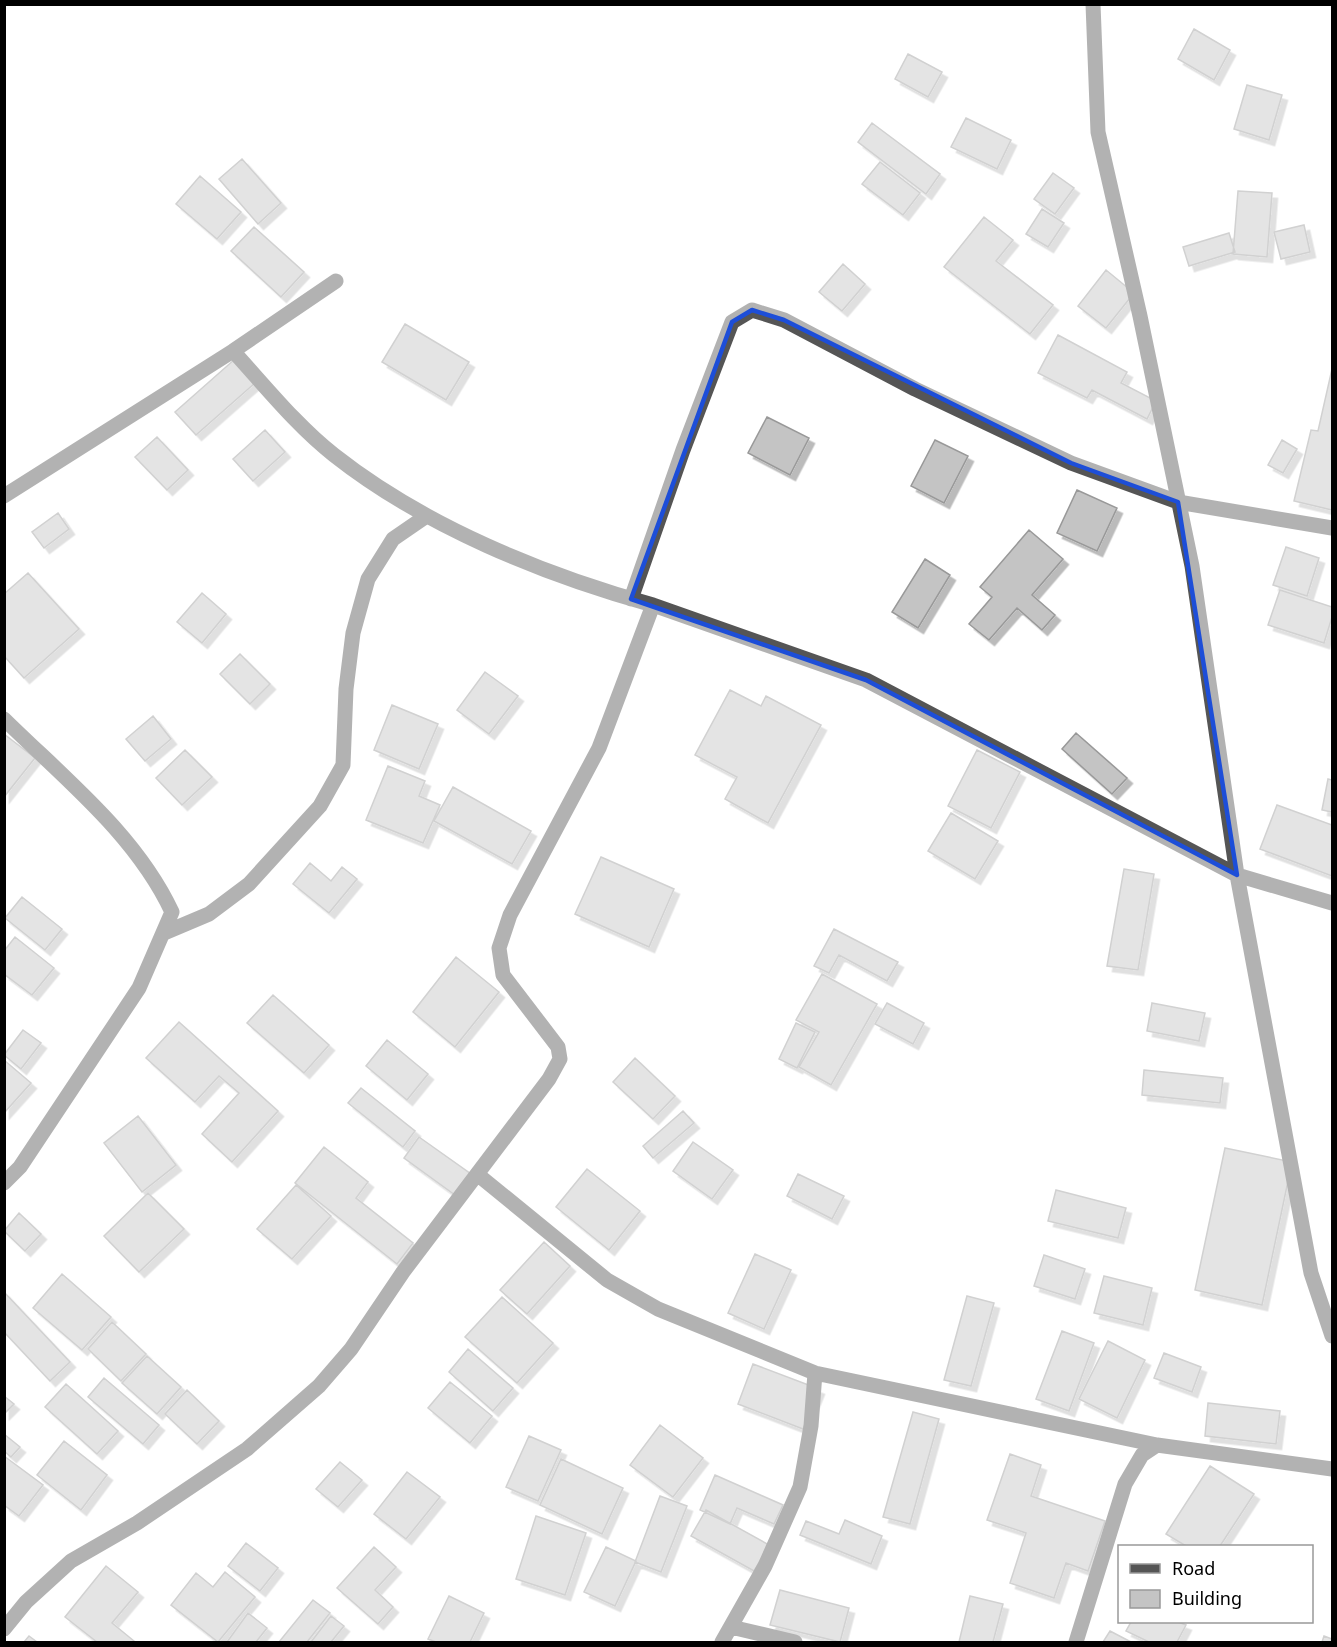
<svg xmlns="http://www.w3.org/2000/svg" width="1337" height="1647" font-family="'Noto Sans',sans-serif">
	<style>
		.building { fill: #c4c4c4; stroke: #999; stroke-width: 1.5; filter: url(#shadow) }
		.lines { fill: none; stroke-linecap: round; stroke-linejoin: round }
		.minor { stroke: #555; stroke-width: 15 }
		.marked { fill: none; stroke: #1d4ed8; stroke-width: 4.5; stroke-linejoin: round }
	</style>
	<defs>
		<filter id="shadow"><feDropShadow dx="5.5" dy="5.5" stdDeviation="0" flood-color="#0004"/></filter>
	</defs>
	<rect width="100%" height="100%" fill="#fff"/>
	<path class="building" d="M1194,29L1230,50L1214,80L1178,59Z
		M1194,29L1230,50L1214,80L1178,59Z
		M908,54L942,72L928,97L895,79Z
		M908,54L942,72L928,97L895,79Z
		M1247,85L1282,95L1269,140L1234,129Z
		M966,118L1011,140L997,169L951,147Z
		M872,123L940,174L926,194L858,142Z
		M242,159L281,203L258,224L219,179Z
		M880,162L920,193L903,215L862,184Z
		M1053,173L1074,188L1055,214L1034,199Z
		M200,176L241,212L217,239L176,204Z
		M1238,191L1272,193L1267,257L1233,254Z
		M1042,209L1064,223L1048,247L1026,234Z
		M984,217L1013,240L996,261L1053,305L1030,334L944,267Z
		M984,217L1013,240L996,261L1053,305L1030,334L944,267Z
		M1304,225L1310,252L1281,259L1274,232Z
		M254,227L304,272L281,297L231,251Z
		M1229,233L1235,252L1189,266L1183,247Z
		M1229,233L1235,252L1189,266L1183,247Z
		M843,264L865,284L842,311L819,292Z
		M1106,270L1134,293L1106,328L1078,306Z
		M1106,270L1134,293L1106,328L1078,306Z
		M405,324L469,362L446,400L382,362Z
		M405,324L469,362L446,400L382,362Z
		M1058,335L1127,372L1121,383L1156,401L1147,419L1092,390L1087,398L1038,373Z
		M235,359L255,383L196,435L175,412Z
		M1332,369V510L1294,501L1311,430L1318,431Z
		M1332,369V510L1294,501L1311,430L1318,431Z
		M767,417L809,438L790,475L748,453Z
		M767,417L809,438L790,475L748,453Z
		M265,430L285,452L253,481L233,459Z
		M157,437L188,470L167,490L135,457Z
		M935,440L968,456L944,503L911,486Z
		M935,440L968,456L944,503L911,486Z
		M1282,440L1297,449L1283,473L1268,465Z
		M1282,440L1297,449L1283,473L1268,465Z
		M1077,490L1117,508L1097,551L1057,533Z
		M58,513L69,529L44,548L32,532Z
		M58,513L69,529L44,548L32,532Z
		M1029,530L1063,559L1032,595L1055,615L1042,630L1017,608L989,640L969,624L992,597L980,587Z
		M1286,547L1319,558L1307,596L1273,585Z
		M1286,547L1319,558L1307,596L1273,585Z
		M925,559L950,575L918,628L892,612Z
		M925,559L950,575L918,628L892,612Z
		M28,573L79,629L24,678L4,656V594Z
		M1280,590L1332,607V617L1324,643L1268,625Z
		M202,593L226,614L202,643L177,622Z
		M240,654L270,684L250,704L220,674Z
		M485,672L518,696L489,734L457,710Z
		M730,690L761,706L766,696L821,725L768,823L725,799L737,777L695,755Z
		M730,690L761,706L766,696L821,725L768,823L725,799L737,777L695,755Z
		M392,705L438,724L419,769L374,750Z
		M153,716L171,739L145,761L126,739Z
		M153,716L171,739L145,761L126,739Z
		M1076,733L1127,778L1112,794L1062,749Z
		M4,734L35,758L4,797Z
		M4,734L35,758L4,797Z
		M185,750L212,777L182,805L156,778Z
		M977,750L1020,772L991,828L948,806Z
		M388,766L425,781L419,796L440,805L423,843L366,820Z
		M1328,779L1332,780V812L1322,810Z
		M453,787L531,831L512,864L434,821Z
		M1277,805L1332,825V876L1260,849Z
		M1277,805L1332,825V876L1260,849Z
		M951,813L998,841L975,879L928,851Z
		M601,857L674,889L649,947L575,914Z
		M601,857L674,889L649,947L575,914Z
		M310,863L331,881L342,867L357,879L329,913L293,884Z
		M310,863L331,881L342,867L357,879L329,913L293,884Z
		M1124,869L1154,874L1138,970L1107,966Z
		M1124,869L1154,874L1138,970L1107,966Z
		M22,897L62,929L45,950L5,918Z
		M834,929L898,962L887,981L839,955L829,973L814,966Z
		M15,937L54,968L32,995L4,974V951Z
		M456,957L499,992L455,1047L413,1012Z
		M456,957L499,992L455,1047L413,1012Z
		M822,974L877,1004L831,1085L799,1067L819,1032L796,1020Z
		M822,974L877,1004L831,1085L799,1067L819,1032L796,1020Z
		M273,995L329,1045L304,1073L247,1023Z
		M887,1003L924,1023L913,1044L875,1024Z
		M887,1003L924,1023L913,1044L875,1024Z
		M1152,1003L1205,1013L1199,1041L1147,1031Z
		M1152,1003L1205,1013L1199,1041L1147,1031Z
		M179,1022L278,1111L232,1162L202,1134L239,1093L219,1076L195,1102L146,1058Z
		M179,1022L278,1111L232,1162L202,1134L239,1093L219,1076L195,1102L146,1058Z
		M796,1023L815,1032L797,1068L779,1059Z
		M23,1030L41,1043L21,1069L4,1055Z
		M23,1030L41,1043L21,1069L4,1055Z
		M387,1040L428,1074L407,1100L366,1066Z
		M635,1058L675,1096L653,1119L613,1082Z
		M635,1058L675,1096L653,1119L613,1082Z
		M4,1060L31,1083L4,1113Z
		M4,1060L31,1083L4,1113Z
		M1144,1070L1223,1078L1220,1103L1142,1095Z
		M1144,1070L1223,1078L1220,1103L1142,1095Z
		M361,1088L415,1131L403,1147L348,1103Z
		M683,1111L694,1123L653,1158L643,1146Z
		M683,1111L694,1123L653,1158L643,1146Z
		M138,1116L176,1165L142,1192L104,1143Z
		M138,1116L176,1165L142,1192L104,1143Z
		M419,1137L471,1174L455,1195L404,1158Z
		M693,1142L733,1170L712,1199L673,1171Z
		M324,1147L368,1182L356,1198L413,1243L397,1264L295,1183Z
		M1225,1148L1292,1162L1262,1305L1195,1290Z
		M587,1169L640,1211L609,1250L556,1207Z
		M798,1174L844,1196L832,1219L787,1196Z
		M798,1174L844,1196L832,1219L787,1196Z
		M296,1185L331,1216L292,1259L257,1229Z
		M1056,1190L1126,1208L1118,1238L1048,1221Z
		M148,1193L184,1229L139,1272L104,1236Z
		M148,1193L184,1229L139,1272L104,1236Z
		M19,1213L41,1234L25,1251L4,1231Z
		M19,1213L41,1234L25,1251L4,1231Z
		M544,1242L570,1266L527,1314L500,1290Z
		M755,1254L791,1270L764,1329L728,1313Z
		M755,1254L791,1270L764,1329L728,1313Z
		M1044,1255L1085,1269L1075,1299L1034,1286Z
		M62,1274L111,1317L82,1350L33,1308Z
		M62,1274L111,1317L82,1350L33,1308Z
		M1104,1276L1152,1288L1143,1325L1094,1313Z
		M1104,1276L1152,1288L1143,1325L1094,1313Z
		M4,1292L70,1362L50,1381L4,1332Z
		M4,1292L70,1362L50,1381L4,1332Z
		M967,1296L994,1303L971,1386L944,1380Z
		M502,1297L553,1343L517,1383L465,1337Z
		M502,1297L553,1343L517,1383L465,1337Z
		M112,1322L146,1354L121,1381L88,1349Z
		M1062,1331L1094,1343L1069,1411L1036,1399Z
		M1108,1341L1145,1360L1117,1418L1079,1399Z
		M1108,1341L1145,1360L1117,1418L1079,1399Z
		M468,1349L513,1388L493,1411L449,1372Z
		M1164,1353L1201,1367L1192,1392L1154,1378Z
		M1164,1353L1201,1367L1192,1392L1154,1378Z
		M147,1356L181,1387L157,1414L122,1383Z
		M147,1356L181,1387L157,1414L122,1383Z
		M753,1364L819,1389L803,1429L738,1404Z
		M104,1378L159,1425L143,1444L88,1397Z
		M104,1378L159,1425L143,1444L88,1397Z
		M450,1382L492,1416L470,1443L428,1408Z
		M66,1384L118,1431L97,1454L45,1407Z
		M66,1384L118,1431L97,1454L45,1407Z
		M187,1390L219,1421L197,1444L165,1414Z
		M4,1396L14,1404L4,1414Z
		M4,1396L14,1404L4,1414Z
		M1208,1403L1280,1411L1276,1444L1205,1436Z
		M913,1412L939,1419L910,1524L883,1517Z
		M913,1412L939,1419L910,1524L883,1517Z
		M660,1425L703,1458L673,1497L630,1465Z
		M660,1425L703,1458L673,1497L630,1465Z
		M4,1434L20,1447L11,1457L4,1451Z
		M4,1434L20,1447L11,1457L4,1451Z
		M529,1436L561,1450L538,1501L506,1487Z
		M529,1436L561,1450L538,1501L506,1487Z
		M64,1441L107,1475L81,1510L37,1475Z
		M64,1441L107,1475L81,1510L37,1475Z
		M1010,1454L1041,1465L1031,1496L1105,1521L1088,1571L1066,1563L1054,1598L1010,1583L1026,1533L987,1520Z
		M4,1456L43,1485L19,1516L4,1505Z
		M561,1459L623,1488L602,1534L540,1505Z
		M340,1462L362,1480L338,1507L316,1489Z
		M340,1462L362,1480L338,1507L316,1489Z
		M1210,1466L1254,1494L1220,1546H1186L1166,1534Z
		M407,1472L440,1497L406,1539L374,1514Z
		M715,1475L783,1505L774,1524L737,1508L730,1524L700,1510Z
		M660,1496L687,1506L661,1572L635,1562Z
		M706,1510L769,1545L754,1571L691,1536Z
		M536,1516L586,1533L565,1595L516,1579Z
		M845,1520L882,1536L871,1564L800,1535L806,1521L839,1534Z
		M246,1543L278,1568L260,1591L228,1566Z
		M374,1547L396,1567L375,1590L393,1607L378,1624L337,1588Z
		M606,1547L636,1561L615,1606L584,1592Z
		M106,1566L138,1592L112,1623L134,1641L132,1642H97L65,1617Z
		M225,1572L255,1597L218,1642L171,1605L196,1573L213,1587Z
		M225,1572L255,1597L218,1642L171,1605L196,1573L213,1587Z
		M780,1590L849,1608L840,1642L770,1625Z
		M780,1590L849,1608L840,1642L770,1625Z
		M449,1596L484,1613L470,1642H436L428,1639Z
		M449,1596L484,1613L470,1642H436L428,1639Z
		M970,1596L1003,1604L993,1642H959Z
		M313,1600L330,1613L307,1642H279Z
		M248,1613L267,1628L256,1642H227Z
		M248,1613L267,1628L256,1642H227Z
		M331,1616L344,1626L331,1642H311Z
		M1131,1622H1178L1186,1625L1177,1642H1149L1126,1631Z
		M1110,1631L1131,1642H1103Z
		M29,1636L37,1642H24Z
		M1324,1636L1332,1639V1642H1322Z"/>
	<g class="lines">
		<path class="minor" d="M1093,4L1098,132L1140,316L1192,566L1237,875L1311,1273L1332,1336
			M233,351C265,386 297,426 334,455C424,526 544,575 653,605
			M4,496L233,351L336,281
			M631,599L683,450L732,322L752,310L784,320L915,389L1071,463L1178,502L1332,528
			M4,719C65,779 136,835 172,912L139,988L20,1167L4,1183
			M164,933L209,914L249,884L320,806L343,765L346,689L353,633L368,579L393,539L425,517
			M477,1174L607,1280L658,1309L815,1373L1157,1445L1332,1469
			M731,1627L795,1642
			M4,1629L26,1602L71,1561L137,1523L247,1449L319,1386L351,1349L403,1272L549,1079L560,1059L558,1047L503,975L499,948L510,915L599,748L653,605L866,680L1237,875L1332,903
			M722,1642L765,1566L800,1487L811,1426L815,1373
			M1076,1642L1125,1484L1142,1455L1157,1445"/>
	</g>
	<path d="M0 0H1337V1647H0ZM752,310L784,320L1071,463L1178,502L1237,875L866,680L631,599L732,322Z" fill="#fff" fill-opacity=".55" fill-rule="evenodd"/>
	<path class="marked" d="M752,310L784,320L1071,463L1178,502L1237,875L866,680L631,599L732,322Z"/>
	<rect width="1337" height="1647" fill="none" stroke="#000000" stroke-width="12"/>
	<rect x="1118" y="1545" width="195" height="78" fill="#ffffff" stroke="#999999" stroke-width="1.5"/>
	<rect x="1130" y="1564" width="30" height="9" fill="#555555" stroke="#999999" stroke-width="1.5"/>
	<text x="1172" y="1575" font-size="18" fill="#000000">Road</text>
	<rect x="1130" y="1590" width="30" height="18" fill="#c4c4c4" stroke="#999999" stroke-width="1.5"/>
	<text x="1172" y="1605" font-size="18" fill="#000000">Building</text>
</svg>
